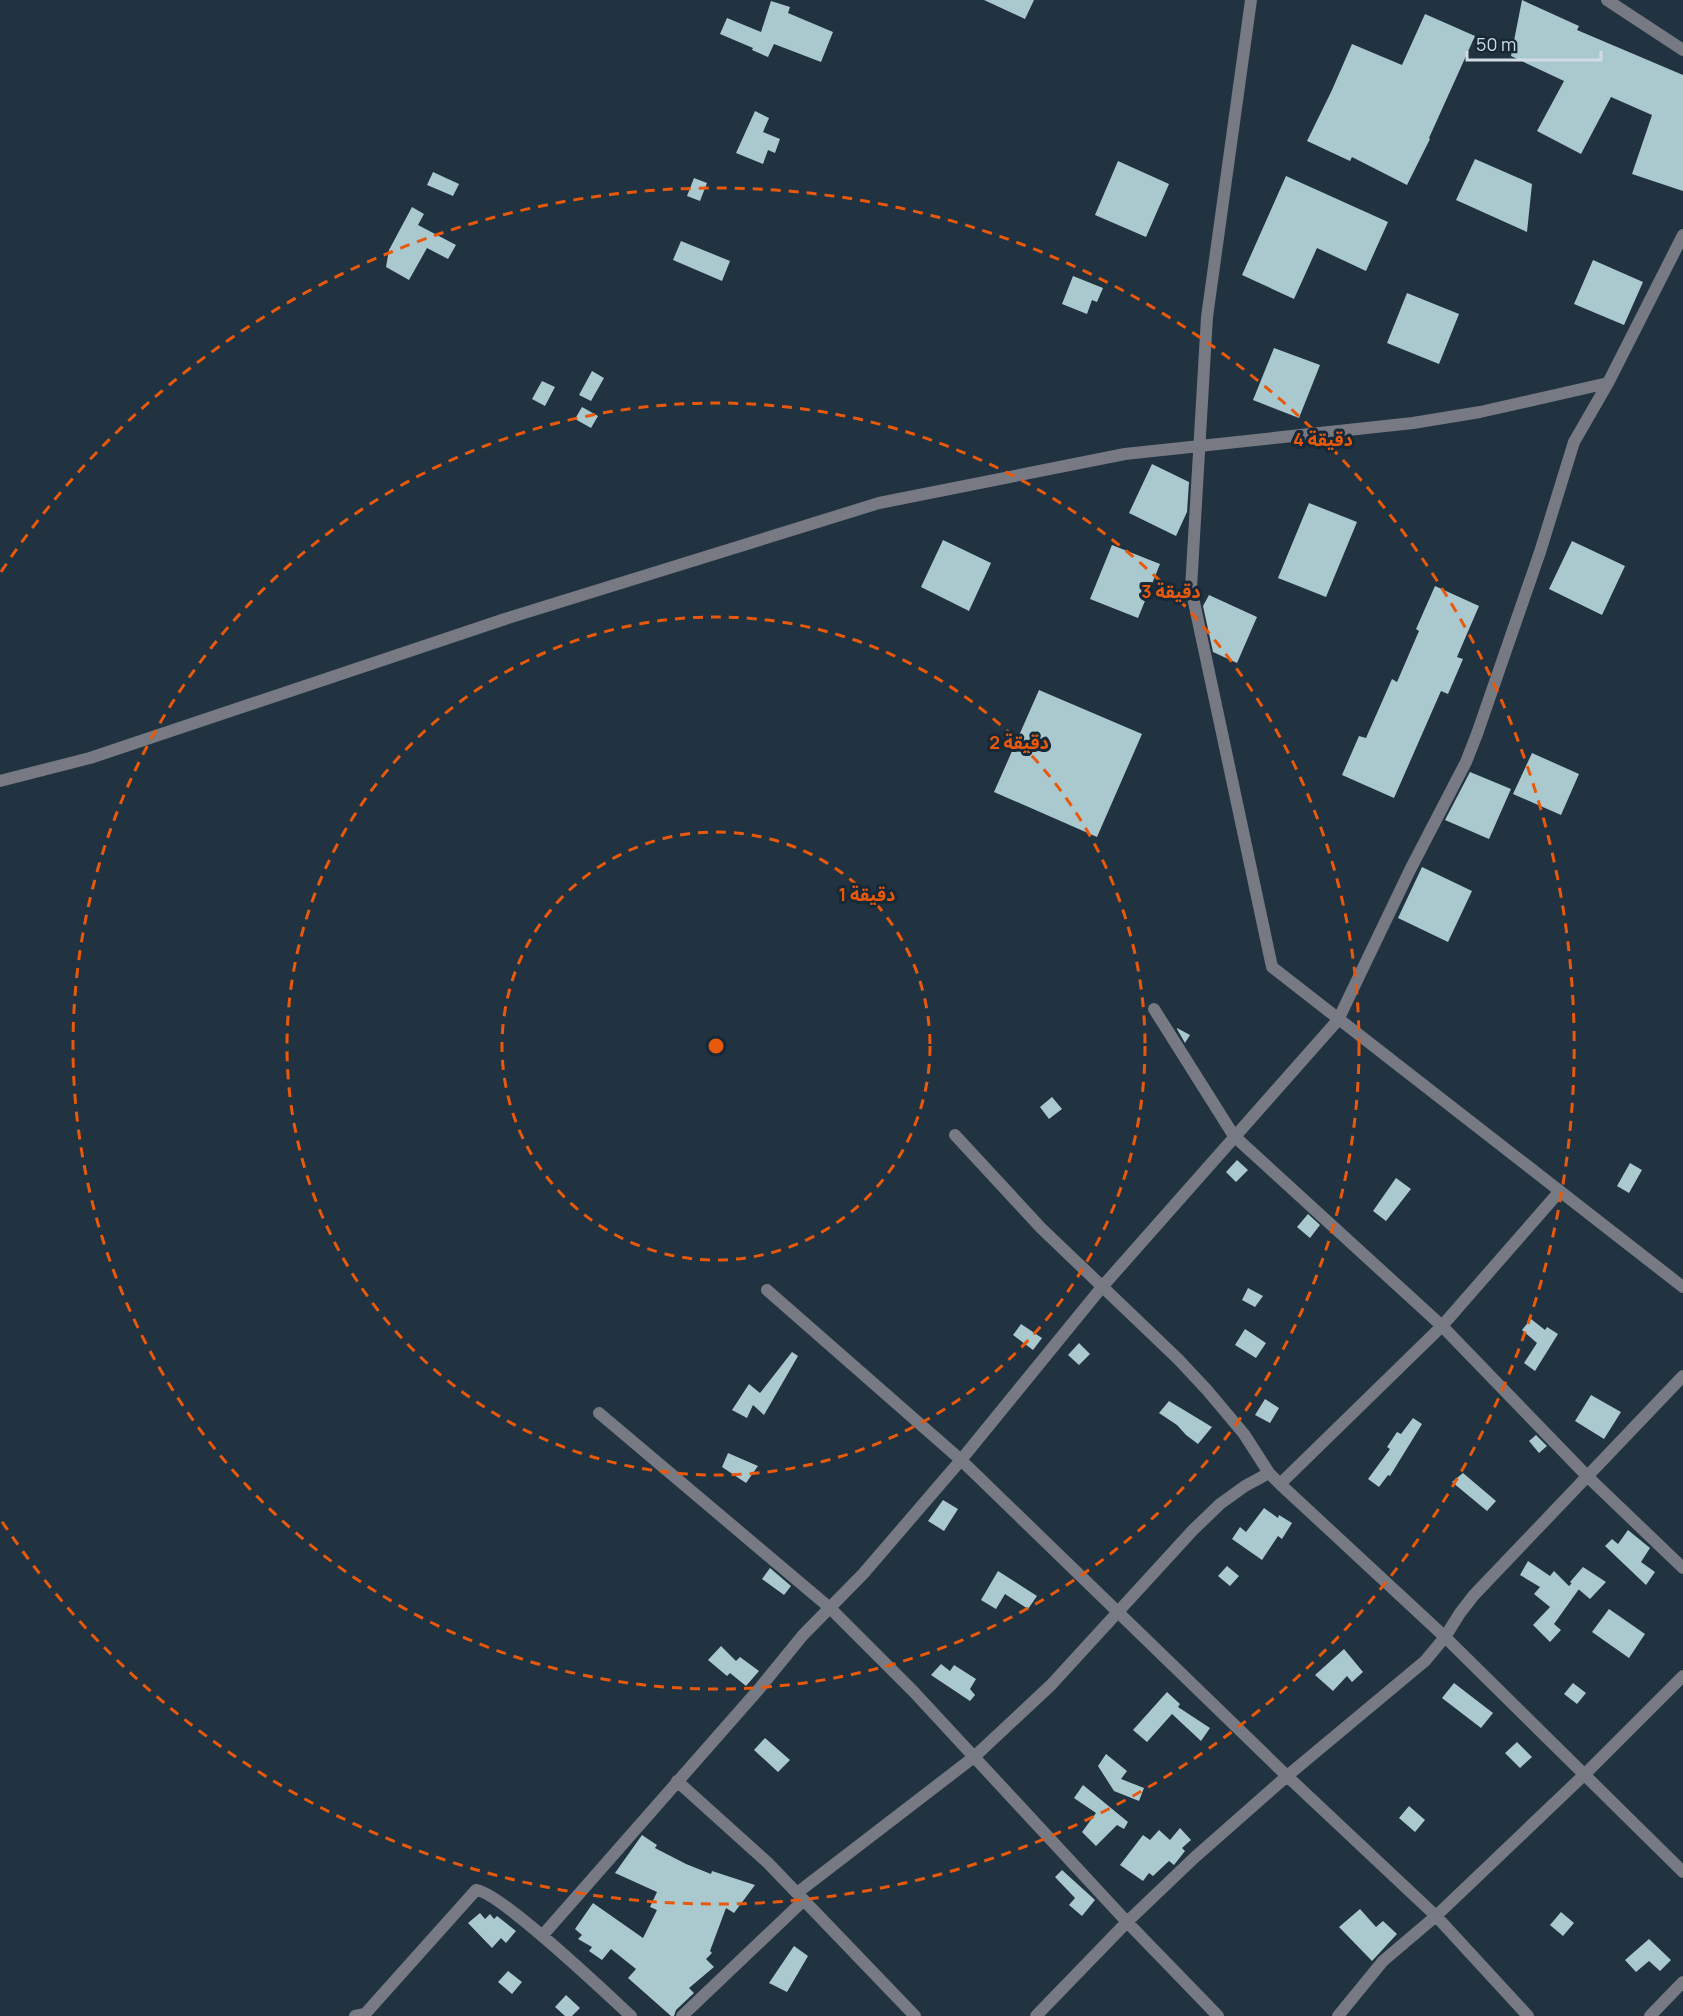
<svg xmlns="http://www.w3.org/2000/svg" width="1683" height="2016" font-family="Manrope,'Noto Sans Arabic',sans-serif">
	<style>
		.building { fill: #aac9cf }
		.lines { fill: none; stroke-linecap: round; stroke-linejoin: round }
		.street { stroke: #777983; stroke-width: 12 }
		.ring { fill: none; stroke: #e8590c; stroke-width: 3; stroke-dasharray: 10 8 }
		.centre { fill: #e8590c; stroke: #172836; stroke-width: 3 }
		.ring-label { font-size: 18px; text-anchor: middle; font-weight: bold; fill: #e8590c; stroke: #172836; stroke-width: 6; stroke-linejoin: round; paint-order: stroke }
	</style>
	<rect width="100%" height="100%" fill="#213240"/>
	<path class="building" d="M984,0H1034L1025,19Z
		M1522,0L1579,26L1577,30L1683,75V191L1632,174L1652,115L1611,97L1581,154L1537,131L1564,81L1511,56Z
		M771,1L790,7L788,13L833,32L821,62L774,44L768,57L752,50L753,48L720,34L727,18L761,32Z
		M1425,14L1475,36L1429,138L1430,139L1407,185L1352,157L1350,161L1307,141L1332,90L1352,44L1402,65Z
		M755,111L769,118L763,132L780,139L775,153L768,150L763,164L736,153Z
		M1475,159L1532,184L1527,232L1456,200Z
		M1118,161L1169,184L1146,237L1095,215Z
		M433,172L459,184L453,196L427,185Z
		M1286,176L1388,222L1366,271L1317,248L1294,299L1242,275Z
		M694,178L707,183L700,201L687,196Z
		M412,207L424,214L418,225L456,245L448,259L427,248L409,280L386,267L389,250Z
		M681,241L730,261L722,281L673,260Z
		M1593,260L1643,282L1624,325L1574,304Z
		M1073,276L1103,288L1097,302L1092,300L1087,314L1062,304Z
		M1407,293L1459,314L1439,364L1387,343Z
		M1274,348L1320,365L1299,418L1253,400Z
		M592,371L604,378L591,401L579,395Z
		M542,381L555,387L545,406L532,399Z
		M582,407L598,416L591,428L575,419Z
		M1152,464L1189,482L1187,512L1176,536L1129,513Z
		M1309,503L1357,522L1326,597L1278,578Z
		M943,540L991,563L969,611L921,587Z
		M1572,541L1625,566L1602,615L1549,589Z
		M1112,545L1160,564L1138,618L1090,599Z
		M1435,586L1479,606L1457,657L1463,659L1448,694L1441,691L1394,798L1342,775L1359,736L1366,738L1392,679L1397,682L1419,631L1416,629Z
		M1209,595L1257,617L1237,663L1213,652L1203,606Z
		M1039,690L1142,734L1097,837L994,792Z
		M1532,753L1579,774L1561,815L1513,794Z
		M1470,772L1511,789L1489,839L1445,820Z
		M1422,867L1472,891L1448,942L1398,918Z
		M1177,1028L1190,1035L1185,1043L1177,1029Z
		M1052,1097L1062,1109L1049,1119L1040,1107Z
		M1237,1160L1248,1170L1236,1182L1226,1172Z
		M1630,1163L1642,1170L1629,1193L1617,1186Z
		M1396,1178L1411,1189L1386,1221L1373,1211Z
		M1308,1214L1320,1225L1310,1238L1297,1227Z
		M1248,1288L1263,1296L1255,1307L1242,1300Z
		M1531,1319L1545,1330L1547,1327L1558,1334L1535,1371L1524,1363L1537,1343L1522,1330Z
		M1021,1324L1042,1338L1033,1350L1013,1335Z
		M1245,1329L1266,1343L1256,1358L1235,1345Z
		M1079,1343L1090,1354L1079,1365L1068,1355Z
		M792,1352L798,1356L764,1415L753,1405L747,1418L732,1410L749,1384L760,1393Z
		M1591,1395L1621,1412L1604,1439L1575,1421Z
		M1265,1399L1279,1408L1270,1423L1255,1415Z
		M1169,1401L1212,1427L1198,1444L1186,1435L1177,1425L1159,1413Z
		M1413,1418L1422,1424L1390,1476L1388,1475L1379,1487L1368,1479L1390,1449L1387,1447L1397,1432L1401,1434Z
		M1536,1435L1547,1446L1539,1453L1529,1441Z
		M728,1453L758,1466L746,1483L722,1467Z
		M1463,1473L1496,1501L1487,1511L1452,1482Z
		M943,1500L958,1509L944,1531L928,1521Z
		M1264,1508L1278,1518L1279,1515L1292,1523L1282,1539L1278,1536L1262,1560L1232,1539L1240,1527L1246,1532Z
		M1628,1530L1650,1548L1641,1562L1655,1572L1646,1585L1605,1546L1612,1539L1618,1544Z
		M1528,1561L1550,1576L1554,1571L1569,1586L1572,1583L1579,1589L1554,1624L1561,1630L1550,1642L1533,1625L1550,1607L1534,1594L1540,1587L1520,1575Z
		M1227,1566L1239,1576L1230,1586L1218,1576Z
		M1583,1567L1606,1582L1590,1599L1570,1582Z
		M770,1568L791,1586L784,1595L762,1579Z
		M998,1571L1037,1596L1028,1609L1005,1594L996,1609L981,1600Z
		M1609,1609L1645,1634L1629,1658L1592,1632Z
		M721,1646L736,1661L740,1657L759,1671L746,1686L730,1673L727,1676L708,1660Z
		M1344,1649L1363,1672L1352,1682L1347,1676L1333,1691L1315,1675Z
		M941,1664L950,1671L954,1665L976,1679L970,1689L975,1695L970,1701L931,1675Z
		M1454,1683L1493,1713L1481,1728L1442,1698Z
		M1573,1683L1586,1693L1577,1704L1564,1694Z
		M1167,1692L1180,1704L1178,1707L1210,1728L1201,1741L1172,1714L1147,1742L1133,1730Z
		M765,1738L790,1760L778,1772L754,1750Z
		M1517,1742L1532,1757L1520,1768L1505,1753Z
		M1106,1754L1127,1771L1121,1779L1144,1788L1139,1801L1114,1791L1098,1766Z
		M1083,1785L1128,1822L1124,1829L1117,1825L1096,1846L1082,1832L1096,1813L1074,1798Z
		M1409,1806L1425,1820L1415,1832L1399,1818Z
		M1180,1828L1191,1840L1182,1848L1185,1851L1174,1865L1169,1861L1153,1876L1149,1873L1143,1881L1120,1865L1143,1835L1150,1840L1159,1830L1170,1840Z
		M642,1835L657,1845L655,1848L686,1864L711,1874L712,1871L755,1885L734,1913L726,1908L710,1951L712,1953L706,1959L714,1967L689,1988L694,1993L676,2010L674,2016H671L628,1978L636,1969L611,1949L602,1960L589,1951L592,1947L578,1939L582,1935L575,1929L593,1903L643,1938L657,1910L650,1907L657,1892L615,1873Z
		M1062,1870L1095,1900L1082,1916L1069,1905L1075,1898L1055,1877Z
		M1360,1909L1376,1927L1383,1921L1397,1934L1372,1961L1339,1927Z
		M1561,1912L1574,1923L1563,1936L1550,1925Z
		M480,1913L485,1919L490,1914L494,1919L497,1916L516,1931L506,1943L501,1938L492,1948L468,1923Z
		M1649,1939L1671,1960L1660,1971L1649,1961L1636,1972L1625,1960Z
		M794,1946L808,1956L787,1992L769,1983Z
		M508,1971L522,1982L512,1994L498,1982Z
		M566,1995L580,2008L572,2016H565L555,2007Z"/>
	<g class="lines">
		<path class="street" d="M1251,0L1207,317L1191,588L1272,967L1683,1287
			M1607,0L1683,50
			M0,781L90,758L505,619L879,503L1125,454L1413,423L1480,412L1608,383
			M1154,1009L1234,1136L1442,1326L1588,1477L1683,1568
			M955,1135L1041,1228L1178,1359L1207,1390L1244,1434L1269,1473L1280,1484L1445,1637L1683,1872
			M767,1290L961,1460L1287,1776L1436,1916L1528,2016
			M599,1413L830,1608L913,1691L1127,1922L1218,2016
			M1280,1484L1442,1326L1559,1192
			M677,1781L768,1863L915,2016
			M797,1893L974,1757L1051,1685L1193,1530L1220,1504L1245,1486L1269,1473
			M542,1936L759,1689L803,1635L863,1574L961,1460L1102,1287L1338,1020L1410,870L1466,762L1477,734L1540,552L1574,442L1608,383L1683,235
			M355,2016L365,2014L476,1890C500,1892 607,1994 631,2016
			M682,2016L804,1900
			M1036,2016L1127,1922L1194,1858L1287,1776L1425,1661L1445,1637L1460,1613L1474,1595L1683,1376
			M1338,2016L1383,1961L1436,1916L1585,1774L1683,1676
			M1650,2016L1683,1982"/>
	</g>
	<g class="ring">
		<circle cx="716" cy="1046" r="214"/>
		<circle cx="716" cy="1046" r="429"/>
		<circle cx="716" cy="1046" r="643"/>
		<path d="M1 572A858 858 0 1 1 1 1520"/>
	</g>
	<circle cx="716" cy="1046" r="9" class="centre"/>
	<g class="ring-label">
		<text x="1323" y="446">4 دقيقة</text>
		<text x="1171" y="598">3 دقيقة</text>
		<text x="1019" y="749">2 دقيقة</text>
		<text x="867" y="901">1 دقيقة</text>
	</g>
	<path d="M1467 51v9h134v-9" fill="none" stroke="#d0dbe4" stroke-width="3"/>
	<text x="1476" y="51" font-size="18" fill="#d0dbe4" stroke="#172836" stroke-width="4.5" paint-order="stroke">50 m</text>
</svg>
